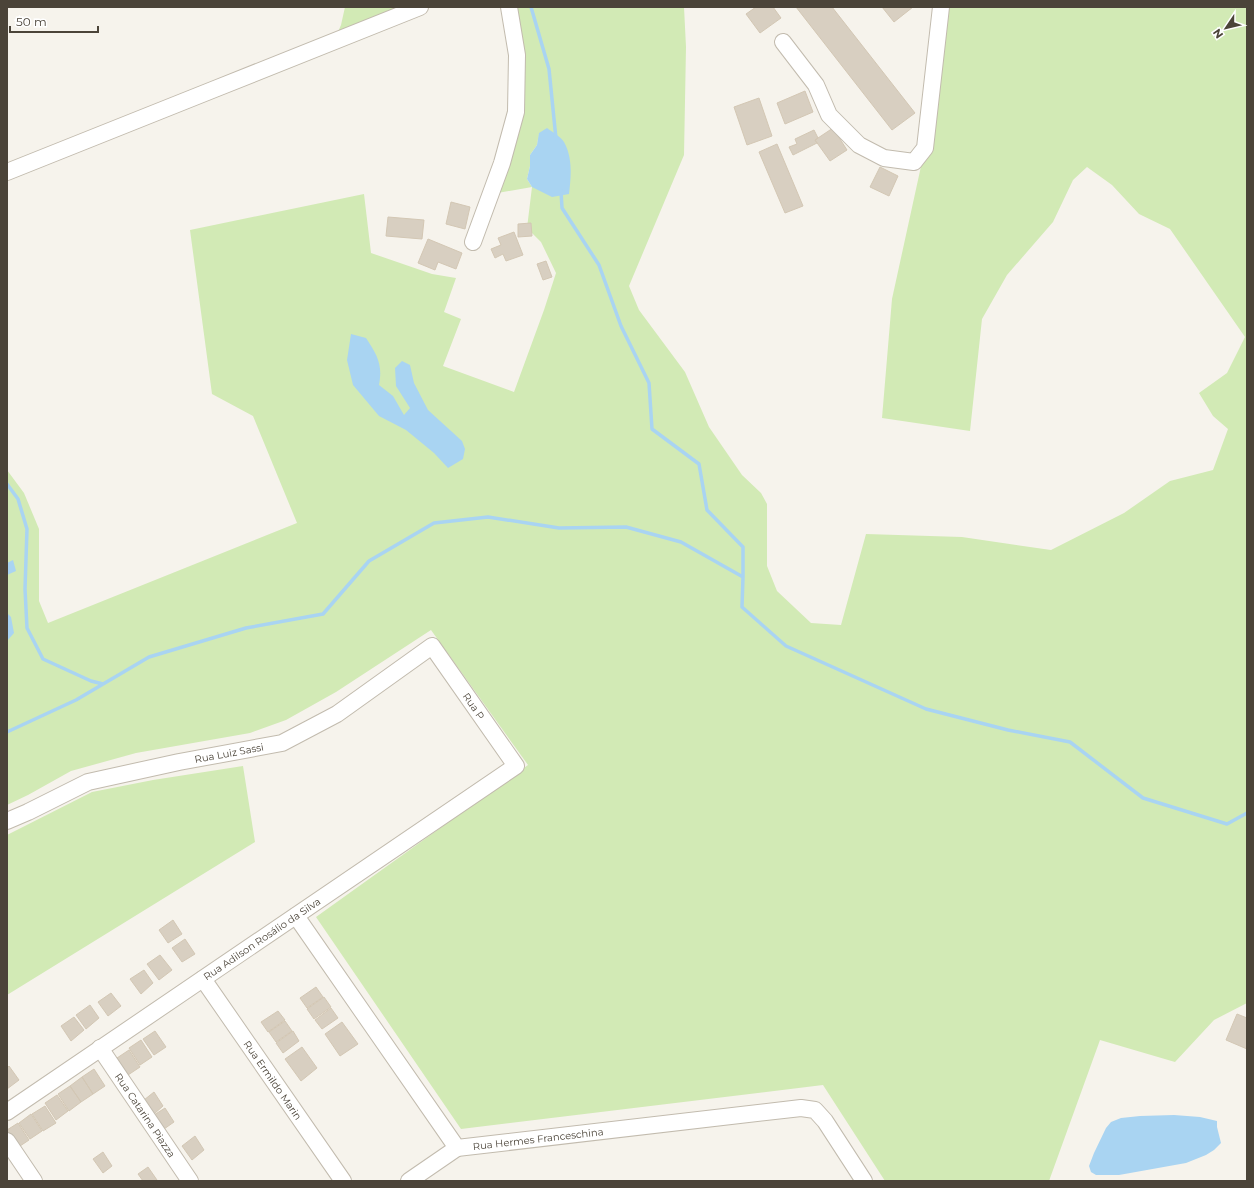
<svg xmlns="http://www.w3.org/2000/svg" width="1254" height="1188" font-family="Montserrat,sans-serif">
	<style>
		.green { fill: #d2eab5; fill-rule: evenodd }
		.water { fill: #a9d4f2 }
		.lines { fill: none; stroke-linecap: round; stroke-linejoin: round }
		.stream { stroke: #a9d4f2; stroke-width: 3.5 }
		.building { fill: #d8cfc1; stroke: #d3c7b4 }
		.minor-casing { stroke: #c2bbae; stroke-width: 18 }
		.minor { stroke: #fff; stroke-width: 16 }
		.labels { text-anchor: middle; dominant-baseline: central; stroke-width: 3.5; stroke-linejoin: round; paint-order: stroke }
		.street-label { font-size: 10px; fill: #4b4439; stroke: #fff }
	</style>
	<rect width="100%" height="100%" fill="#f6f3ec"/>
	<path class="green" d="M345,7H420L337,34L341,25Z
		M509,7H684L686,47L684,155L629,286L639,310L685,372L709,427L742,475L761,493L767,504V566L777,591L811,623L841,625L866,534L962,537L1051,550L1124,513L1170,481L1213,470L1228,429L1213,416L1199,393L1227,373L1245,337L1170,229L1139,214L1112,185L1087,167L1073,180L1053,222L1007,275L982,319L970,431L882,418L892,299L925,148L941,7H1247V173L1246,180L1247,183V1003L1214,1020L1175,1062L1100,1040L1049,1181H885L823,1085L461,1129L316,917L528,765L431,630L336,692L286,720L250,733L136,753L71,771L28,795L7,805V470L24,493L39,529V601L48,623L297,523L253,416L212,394L190,230L364,194L371,253L432,274L456,278L444,312L461,319L443,366L514,392L544,310L556,273L541,242L527,228L532,187L492,194L516,112ZM539,133L532,187L527,179L530,166V155L537,145Z
		M243,766L255,842L7,995V835L92,792L153,780Z"/>
	<path class="water" d="M547,128C552,132 560,136 564,142C573,158 571,177 569,194L552,197L532,187L527,179L530,166V155L537,145L539,133Z
		M351,334L366,338C377,355 383,364 379,385L393,396L404,415L410,408L396,386L395,368L402,361L410,365L414,383L428,410L462,441L465,449L463,459L448,468L434,453L406,430L379,416L353,385L347,360Z
		M13,560L16,571L7,575V563Z
		M7,613L11,617L14,633L7,641Z
		M1174,1115L1200,1117L1217,1121V1127L1221,1143L1214,1150L1206,1155L1186,1163L1119,1175H1096L1091,1172L1089,1166L1094,1153L1106,1128L1111,1122L1121,1118L1140,1116Z"/>
	<g class="lines">
		<path class="stream" d="M531,7L549,69L556,139
			M561,191L562,208L599,265L621,326L649,383L652,429L699,464L707,510L743,547V577
			M7,484L18,499L27,529L25,589L27,628L43,659L91,681L103,684
			M7,732L76,700L149,657L246,628L323,614L369,561L434,523L488,517L559,528L626,527L681,542L743,577L742,607L786,646L926,709L1008,730L1070,742L1143,798L1227,824L1247,813"/>
	</g>
	<path class="building" d="M756,7H773L781,18L760,33L746,14Z
		M796,7H832L915,113L892,130Z
		M882,7H913L894,22Z
		M805,91L813,112L785,124L777,103Z
		M759,98L772,136L747,145L734,107Z
		M833,128L847,150L830,161L815,140Z
		M814,130L818,138L815,140L817,143L793,155L789,147L797,144L795,139Z
		M777,144L803,206L785,213L759,152Z
		M880,167L898,176L889,196L870,187Z
		M451,202L470,207L465,229L446,224Z
		M388,217L424,220L422,239L386,236Z
		M531,223L532,236L518,237V224Z
		M514,232L523,255L506,261L503,254L495,258L491,249L501,245L498,238Z
		M428,239L462,253L456,269L438,262L435,270L418,263Z
		M546,261L552,277L543,280L537,264Z
		M173,920L182,934L168,943L159,930Z
		M185,939L195,954L182,962L172,948Z
		M160,955L172,970L159,980L147,964Z
		M144,970L153,983L141,994L130,979Z
		M316,987L323,997L307,1008L300,998Z
		M111,993L121,1006L108,1016L98,1002Z
		M324,997L331,1007L314,1019L307,1009Z
		M90,1005L99,1018L86,1029L76,1015Z
		M331,1008L338,1018L322,1029L315,1020Z
		M278,1011L285,1020L268,1032L261,1022Z
		M1237,1014L1247,1018V1049L1226,1040Z
		M74,1017L84,1030L71,1041L61,1026Z
		M285,1021L292,1031L276,1042L269,1032Z
		M342,1022L358,1044L340,1056L325,1034Z
		M155,1031L166,1047L154,1055L143,1039Z
		M293,1031L299,1041L283,1053L276,1043Z
		M141,1040L152,1057L140,1065L129,1048Z
		M302,1047L317,1068L301,1081L285,1059Z
		M129,1050L140,1067L128,1075L117,1058Z
		M9,1066L19,1080L7,1089V1068Z
		M94,1069L105,1086L93,1094L82,1077Z
		M82,1077L93,1094L81,1102L70,1086Z
		M70,1086L81,1102L69,1111L58,1094Z
		M154,1092L163,1106L154,1114L144,1100Z
		M57,1095L68,1111L56,1120L45,1103Z
		M45,1106L56,1123L43,1131L32,1114Z
		M165,1108L174,1122L164,1129L154,1115Z
		M31,1114L42,1131L30,1139L19,1123Z
		M18,1123L29,1140L17,1148L7,1133V1130Z
		M195,1136L204,1150L192,1160L182,1146Z
		M103,1152L112,1166L103,1173L93,1159Z
		M148,1167L157,1180L156,1181H143L138,1174Z"/>
	<g class="lines">
		<g class="minor-casing">
			<g id="minor">
				<path d="M783,42L816,85L829,115L859,145L884,158L914,162L925,148L941,7"/>
				<path d="M7,172C145,118 282,61 420,7"/>
				<path d="M473,242L502,163L516,112L517,55L509,7"/>
				<path id="s1" d="M7,821L28,812L88,782L179,762L282,743L337,714L432,646L516,766L7,1112"/>
				<path id="s2" d="M296,916L457,1148L801,1108L815,1110L825,1121L864,1181"/>
				<path id="s3" d="M203,979L343,1181"/>
				<path id="s4" d="M100,1048L190,1181"/>
				<path d="M7,1141L34,1181"/>
				<path d="M409,1181L457,1148"/>
			</g>
		</g>
		<use href="#minor" class="minor"/>
	</g>
	<g class="labels">
		<g class="street-label">
			<text stroke="none"><textPath href="#s1" startOffset="540">Rua P</textPath></text>
			<text stroke="none"><textPath href="#s1" startOffset="234">Rua Luiz Sassi</textPath></text>
			<text transform="translate(262 939) rotate(-34)">Rua Adilson Rosálio da Silva</text>
			<text stroke="none"><textPath href="#s3" startOffset="123">Rua Ermildo Marin</textPath></text>
			<text stroke="none"><textPath href="#s4" startOffset="81">Rua Catarina Piazza</textPath></text>
			<text stroke="none"><textPath href="#s2" startOffset="364">Rua Hermes Franceschina</textPath></text>
		</g>
	</g>
	<rect width="1254" height="1188" fill="none" stroke="#4b4439" stroke-width="16"/>
	<g transform="translate(1226 28) rotate(235)" stroke="#ffffff" stroke-width="3" paint-order="stroke">
	<path d="M0-3L7 15L0 10L-7 15Z" fill="#4b4439"/>
	<text y="-6" font-size="11" font-weight="bold" text-anchor="middle" fill="#4b4439">N</text>
	</g>
	<path d="M10 26v6h88v-6" fill="none" stroke="#4b4439" stroke-width="2"/>
	<text x="16" y="26" font-size="12" fill="#4b4439" stroke="#ffffff" stroke-width="3" paint-order="stroke">50 m</text>
</svg>
